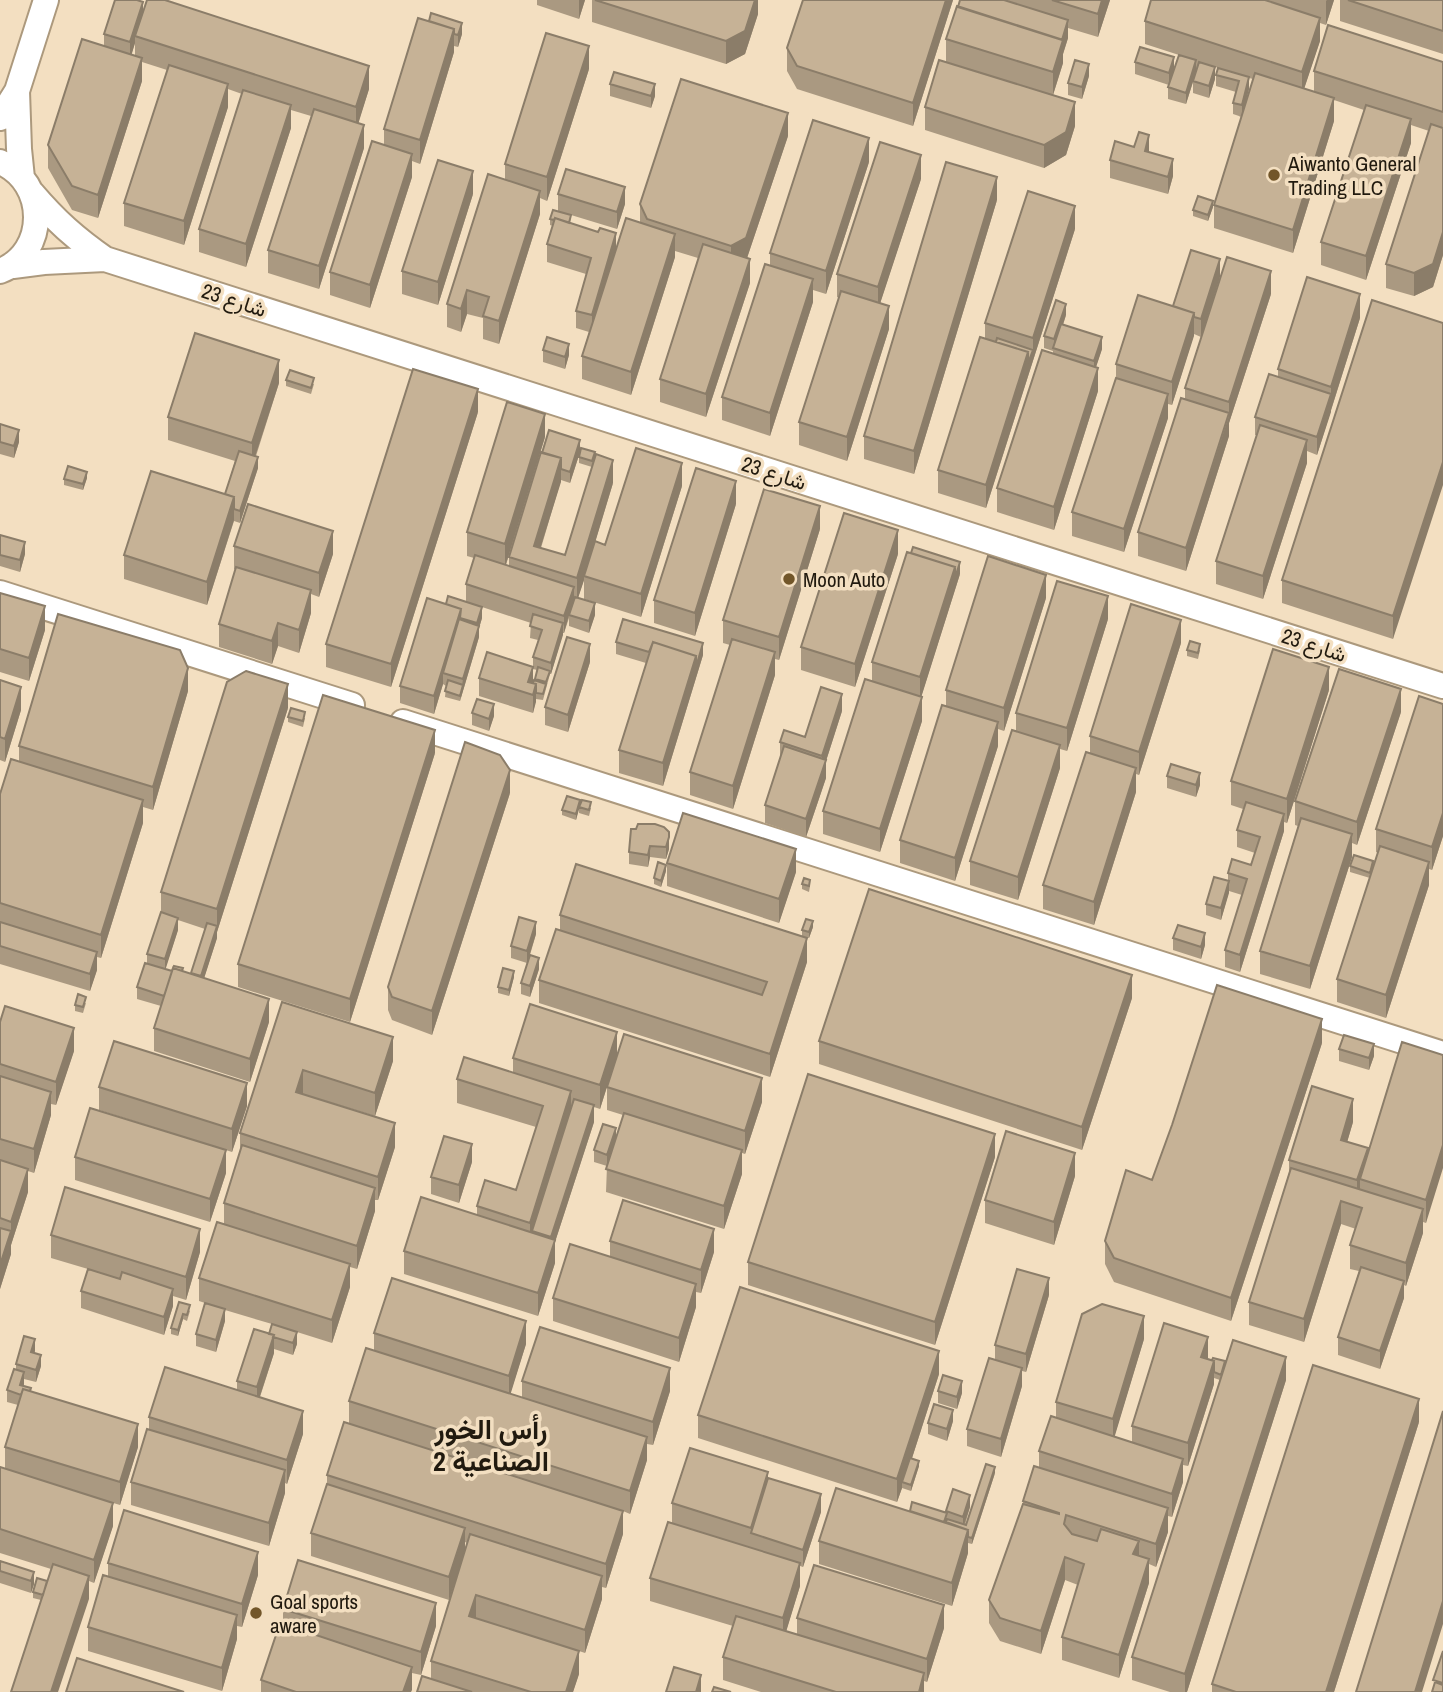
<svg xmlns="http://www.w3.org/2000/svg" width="1443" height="1692" font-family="'Archivo Narrow',Vazirmatn,sans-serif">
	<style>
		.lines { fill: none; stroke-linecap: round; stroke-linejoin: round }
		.minor-casing { stroke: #ac997d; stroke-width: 28 }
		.minor { stroke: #fff; stroke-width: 24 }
		.wall { fill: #aa9981; fill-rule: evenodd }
		.shaded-wall { fill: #8b7d69 }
		.building { fill: #c6b296; stroke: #8b7d69; stroke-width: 2 }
		.poi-dot { fill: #725629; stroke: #f3dfc1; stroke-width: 2.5 }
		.labels { text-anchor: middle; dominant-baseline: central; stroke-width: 7; stroke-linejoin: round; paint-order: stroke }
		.poi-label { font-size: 21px; fill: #211a0f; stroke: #f3dfc1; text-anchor: start }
		.street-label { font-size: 21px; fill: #211a0f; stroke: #f3dfc1 }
		.district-label { font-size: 28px; font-weight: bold; fill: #211a0f; stroke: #f3dfc1 }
	</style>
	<rect width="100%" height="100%" fill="#f3dfc1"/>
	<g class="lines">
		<g class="minor-casing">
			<path id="minor" d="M17,91L19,149L22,178
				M0,118L17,91L46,0
				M0,162C48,182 48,253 0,271
				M32,193C56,221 75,238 105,259L1443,686
				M13,266L44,262L105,259
				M0,593L352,705
				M403,722L1443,1054"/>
		</g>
		<use href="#minor" class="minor"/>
	</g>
	<path class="wall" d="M537,0H585L579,19L537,5Z
		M592,0H758V14L745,54L726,64L592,22Z
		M803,0H953L913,126L797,89L787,71V48Z
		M960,0H1110L1098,37L1068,28V38L1063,54V63L1053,95L946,62V39Z
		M1151,0H1334L1326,25L1320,23V41L1304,89L1314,92V71L1443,62V255L1433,287L1414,296L1386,288V264L1429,131L1411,125V143L1366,280L1321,265V242L1364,110L1334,100V121L1293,253L1214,228V205L1253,79L1249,78V89L1242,117L1233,114V103L1236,92L1216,86V75L1219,68L1215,67V79L1209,98L1193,93V82L1186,104L1168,99V87L1179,55L1145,44V21Z
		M1340,0H1443V54L1340,21Z
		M143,12L369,89L358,123L364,148L319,289L268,273V250L311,116L291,110V128L246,267L199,252V229L242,94L228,89V107L184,245L124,226V203L167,70L142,62V81L98,218L72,210L48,168V145L104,46V34ZM135,43V56L131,55Z
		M418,18L462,34L458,47L454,46V52L420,164L412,161V177L370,308L330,295V272L384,145V129Z
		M1174,57L1169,85L1135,74V62Z
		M589,69L547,201L540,198V214L499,344L483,339V318L467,314L461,332L447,327V304L505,179V164Z
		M1089,76L1082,99L1068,95V83Z
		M610,84L655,96L651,108L610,96Z
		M925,107L1075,126L1066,155L1044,168L925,130Z
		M788,136L747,258L750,283L706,417L660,402V379L698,258L675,251V257L631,395L582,379V356L589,332L576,328V311L586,274L547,262V244L553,226L550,225V219L558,211V194L625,204L617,229L571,215L570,223L616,249L640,223V204Z
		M1149,152L1173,176L1168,194L1110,178V160Z
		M869,162L826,294L813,290V302L770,436L722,420V397L770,265V253Z
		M921,179L880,303L889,329L847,461L799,445V422L839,298L837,297V274Z
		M473,194L438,305L402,294V271Z
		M997,200L914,474L864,459V436Z
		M1213,207L1208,221L1193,216V210Z
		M1075,229L986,508L938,493V470L985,338V323Z
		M1220,277L1201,337L1194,334L1172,405L1168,404V418L1124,552L1072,536V512L1116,378V364L1173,306Z
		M1271,294L1229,423V436L1186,571L1138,556V532L1185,399V388Z
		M1066,315L1063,325L1102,349L1096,367L1098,391L1054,530L997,512V488L1053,354V351L1044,348V336Z
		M1360,318L1317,455L1307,451V463L1263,599L1216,584V561L1257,435H1255V417L1278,377V369Z
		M1443,323L1393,639L1282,603V580Z
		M543,350L569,355L565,369L543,362Z
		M286,380L314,384L311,394L286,386Z
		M279,383L256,456L258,468L240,523L234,521L207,605L124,579V555L225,494L235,461L168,440V417Z
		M478,412L391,687L326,667V644Z
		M0,424L19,442L14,458L0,454Z
		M545,437L506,565L509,566V557L541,452H580L570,483L561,480L541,548L565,555L613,483L595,542L605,545L682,486L641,617L584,599V580L578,598L595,615L589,633L569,626V618L564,633H563L551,674H550L543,700L536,699L533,713L479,696V678L533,667V657L538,640L530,638L531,623L482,607V618L479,628V637L460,701L445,697L446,686L443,684L434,714L400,703V686L446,604L466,602V584L474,558L467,556V532ZM533,669L537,670L535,681L533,683Z
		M579,457L595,458L592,467L579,463Z
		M87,478L83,490L64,485V479Z
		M736,504L695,636L654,623V600Z
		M820,529L779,660L775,659V675L733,809L690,795V772L730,645L723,643V620Z
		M0,535L25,554L20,572L0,566Z
		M234,546L333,554L319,597L311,594V613L299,653L278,646L272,664L219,647V624L236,570L234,569Z
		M898,554L855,687L801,670V647Z
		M960,574L921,697L922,721L880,852L823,834V811L872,682V662Z
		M0,593L45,630L29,681L0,672Z
		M1046,598L1004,731L998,729V746L955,881L900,863V840L946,706V690Z
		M1108,619L1067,751L1060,749V768L1018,900L970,885V861L1016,731V713Z
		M616,642L703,655L663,786L619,773V750L646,663L616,654Z
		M1181,643L1139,775L1136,774V792L1094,925L1043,909V885L1090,753V736Z
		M1187,650H1200L1198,659L1187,656Z
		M590,662L568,732L545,725V707Z
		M0,680L21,710L5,762L0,760Z
		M1329,690L1287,823L1284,822V831L1240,972L1225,967V950L1242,895L1229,891L1221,920L1206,915V904L1228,881V873L1251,865L1255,853L1237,847V830L1243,809L1231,805V781Z
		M188,691L153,810L143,807V823L101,958L97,957V970L90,991L0,964V794L19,761V746Z
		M1443,704V836L1432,870L1429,869V885L1386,1018L1337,1002V979L1378,853L1376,852V829Z
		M288,708L217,932V938L204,978L269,1022L250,1082L154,1051V1028L161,1006L137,999V987L147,964V954L161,913V892ZM178,920L205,929L191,974L172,971L165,969L178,930Z
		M842,711L826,761V778L806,837L765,823V805L780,758V742L805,737Z
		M1401,712L1357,845L1352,843V857L1310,989L1260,974V951L1298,826L1295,825V801Z
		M472,713L494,716L489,731L472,725Z
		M288,717L305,718L303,727L288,722Z
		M435,753L350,1022L238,987V964Z
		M1167,776L1200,785L1196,797L1167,788Z
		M510,793L432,1035L392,1020L388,1010V987Z
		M580,805L591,808L589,816L579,813V807L576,820L562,815V810Z
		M636,829L669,849L666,859L650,857L648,867L629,864V852Z
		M667,863L796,872L779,923L667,886Z
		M1350,866L1373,867L1370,878L1350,872Z
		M666,871L661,887L654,884V878Z
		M802,884L810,886L809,892L802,889Z
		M560,915L807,962L770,1077L539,1003V980L560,930Z
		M813,927L809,938L802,936V930Z
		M536,934L530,955L539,969L530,997L521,994V983L527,963L511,958V946Z
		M1173,938L1205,945L1201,959L1173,950Z
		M514,977L509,996L498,993V987Z
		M1132,998L1082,1150L819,1064V1041Z
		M282,1002L393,1061L375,1116L303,1094L395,1147L378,1200H375V1211L357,1269L350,1267V1287L332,1343L297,1332V1344L293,1355L274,1349V1353L260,1397L303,1434L287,1484L285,1483V1493L269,1546L131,1505V1482L149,1429V1417L237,1390V1381L269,1334L272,1324L225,1310V1321L216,1352L196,1346V1334L205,1303L199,1301V1278L224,1224V1203L240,1152V1133Z
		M86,1003L83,1013L75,1011V1005Z
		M0,1022L74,1051L56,1105L51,1104V1115L34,1173L28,1171V1192L11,1245V1254L0,1289Z
		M1322,1043L1231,1321L1114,1282L1105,1264V1241L1152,1180Z
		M1339,1049L1374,1056L1369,1070L1339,1061Z
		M617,1055L600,1109L594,1107V1122L555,1242V1263L538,1316L404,1274V1251L477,1215V1206L516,1190L536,1127L457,1103V1079L513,1072V1058Z
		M1443,1055L1426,1223L1423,1222V1233L1406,1286L1404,1285V1298L1380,1369L1338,1355V1337L1359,1271L1350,1269V1245L1356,1229L1341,1224L1304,1342L1249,1325V1302L1289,1173V1160L1353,1122L1347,1142L1368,1154Z
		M99,1087L247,1106L232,1152L99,1110Z
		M607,1087L762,1102L745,1154L742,1153V1174L724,1229L606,1192L607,1166L594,1162V1150L616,1139L623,1115L607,1110Z
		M75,1157L226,1173L210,1222L75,1180Z
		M995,1157L935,1345L748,1285V1262Z
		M472,1162L459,1203L431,1194V1177Z
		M1075,1176L1054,1245L985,1223V1200Z
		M51,1235L200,1252L186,1300L173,1296V1306L164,1335L81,1308V1291L88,1269L51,1258Z
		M610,1241L714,1252L701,1293L696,1292V1307L679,1362L553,1321V1298L610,1257Z
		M1049,1295L1026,1372L1022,1371V1386L1001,1457L967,1446V1429L995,1360V1345Z
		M179,1302L190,1311L187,1321L183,1319L178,1336L171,1334V1328Z
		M374,1333L526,1344L510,1394L522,1398V1381L670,1391L653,1445L647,1444V1460L630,1514L623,1511V1534L606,1588L602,1587V1599L585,1653L579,1651V1674L573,1692H417L431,1678V1661L467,1543L465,1542V1551L449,1600L311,1556V1533L327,1484V1475L349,1423V1401L374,1350Z
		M1144,1339L1114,1437L1132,1442V1426L1208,1359L1286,1380L1187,1692H1170L1132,1680V1657L1220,1380L1214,1378V1384L1188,1466L1183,1465V1482L1172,1517L1168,1516V1532L1156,1567L1149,1564V1583L1119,1678L1062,1660V1637L1078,1585L1065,1580L1041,1654L1000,1641L989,1623V1600L1023,1504V1501L1039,1467V1451L1056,1418V1402Z
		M35,1351L34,1353L41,1366L36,1382L24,1379V1386L31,1391L138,1447L120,1505L93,1497L113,1526L94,1583L89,1581V1599L41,1600L33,1598V1592L47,1581L51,1569L0,1553V1467L5,1469V1447L18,1405L7,1402V1390L16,1369V1364Z
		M939,1374L912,1458L919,1466L911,1491L902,1488L897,1502L698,1438V1415Z
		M938,1391L962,1393L957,1409L938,1403Z
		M953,1421L947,1441L928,1434V1423Z
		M1419,1422L1334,1692H1212V1684Z
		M995,1473L972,1544L968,1543V1553L952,1606L819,1564V1541L910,1511L946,1513V1511L970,1507L965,1525H966Z
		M768,1478L821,1512L803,1567L800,1566V1586L786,1631L797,1634V1618L944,1628L927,1682L924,1681V1692H761L723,1680V1657L733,1626L650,1601V1578L672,1523V1503Z
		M0,1561L34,1572V1584L31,1593L0,1583Z
		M108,1563L258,1575L242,1627L237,1626V1639L222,1691L88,1651V1627L108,1576Z
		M283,1609L436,1626L421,1675L412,1673L411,1692H261V1680L283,1624Z"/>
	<path class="shaded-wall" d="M579,0H585L579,19Z
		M755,0H758V14L745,54L726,64V41Z
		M946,0H953L913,126V103Z
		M1102,0H1110L1098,37V14Z
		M1327,0H1334L1326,25V1Z
		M143,2V19L135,36V43L130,60V42Z
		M1320,18V41L1302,95V72Z
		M1068,20V38L1063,54V63L1053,95V72Z
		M462,23V34L458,47V35Z
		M454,29V52L420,164V140Z
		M589,46V69L547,201V177Z
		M1174,57V69L1169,85V73Z
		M142,58V81L98,218V195Z
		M1196,60V72L1186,104V93Z
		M1089,64V76L1082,99V87Z
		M369,66V89L356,131V107Z
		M1215,67V79L1209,98V86Z
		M1249,77V89L1242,117V105Z
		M228,84V107L184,245V221Z
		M655,84V96L651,108V96Z
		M1334,98V121L1293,253V230Z
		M1075,102V126L1066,155L1044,168V145Z
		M291,105V128L246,267V244Z
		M788,113V136L746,261L731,269V246Z
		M1411,119V143L1366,280V256Z
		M364,125V148L319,289V266Z
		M1149,135V153L1145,151Z
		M869,138V162L826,294V271Z
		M412,154V177L370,308V285Z
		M921,155V179L878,310V287Z
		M1173,159V176L1168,194V177Z
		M473,171V194L438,305V282Z
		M997,177V200L914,474V451Z
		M625,187V204L617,229V212Z
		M540,191V214L499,344V321Z
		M1213,201V207L1208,221V215Z
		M1075,206V229L986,508V485L1028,352L1033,350V338Z
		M1443,232V255L1433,287L1414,296V273Z
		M616,233V250L592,333V315Z
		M675,234V257L631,395V372Z
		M750,259V283L706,417V394Z
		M1220,259V277L1201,337V319Z
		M1271,271V294L1229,423V436L1186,571V548L1229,416V402Z
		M813,279V302L770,436V413Z
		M467,290V314L461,332V309Z
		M1360,294V318L1331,410V387Z
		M1066,304V315L1055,348L1054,339Z
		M889,306V329L847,461V437Z
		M1194,313V336L1172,405V382Z
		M1102,337V349L1094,373V361Z
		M569,344V355L565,369V357Z
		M279,360V383L252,466V443Z
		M1098,368V391L1054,530V507Z
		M478,389V412L391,687V664Z
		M1168,394V418L1124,552V529Z
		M1331,394V412L1317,455V437Z
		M545,414V437L505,567V544Z
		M19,430V442L14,458V446Z
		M580,440V452L570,483V472Z
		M1307,440V463L1263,599V576Z
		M258,457V468L240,523V511Z
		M561,458V482L535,565L534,546Z
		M613,460V483L585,576H584V580L577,601V578Z
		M1443,462V485L1393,639V616Z
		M682,463V486L641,617V594Z
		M87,472V478L83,490V484Z
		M736,481V504L695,636V613Z
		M234,497V520L207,605V582Z
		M820,506V529L779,660V637Z
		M898,530V554L855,687V664Z
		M333,531V554L319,597V573Z
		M25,542V554L20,572V560Z
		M960,562V574L920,701V677L955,567Z
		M1046,575V598L1004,731V708Z
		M574,587V604L569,615L564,633V616Z
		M311,590V613L299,653V630Z
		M1108,596V619L1067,751V728Z
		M595,603V615L589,633V621Z
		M45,606V630L29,681V658Z
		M482,607V618L479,628V637L460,701L463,679L477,632V623Z
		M461,609L460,629L443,673V684L434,714V696Z
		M1181,620V643L1139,775V752Z
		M278,623V646L272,664V641Z
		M563,623V635L551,674V663Z
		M703,643V655L663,786V763L696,656Z
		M590,644V662L568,732V715Z
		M775,652V675L733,809V786Z
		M533,667V684L528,682Z
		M1329,667V690L1287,823V799Z
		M188,668V691L153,810V787Z
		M288,684V708L217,932V938L201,988V976L217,927V909Z
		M536,684V702L533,713V695Z
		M21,687V710L5,762V739Z
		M1401,689V712L1357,845V822Z
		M842,694V711L826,761V778L806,837V819L822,773V756Z
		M922,697V721L880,852V829Z
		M494,704V716L489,731V719Z
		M998,722V746L955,881V858Z
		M435,730V753L350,1022V999Z
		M1060,745V768L1018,900V877Z
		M1136,768V792L1094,925V902Z
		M510,770V793L432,1035V1011Z
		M1200,773V785L1196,797V785Z
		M143,800V823L101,958V935Z
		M580,800V806L576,820V814Z
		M1443,813V836L1432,870V847Z
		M1284,814V831L1240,972V955Z
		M1352,834V857L1310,989V966Z
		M669,837V849L666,859V847Z
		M650,846V857L648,867V855Z
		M796,849V872L779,923V899Z
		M1429,862V885L1386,1018V995Z
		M666,865V871L661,887V881Z
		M1229,881V893L1221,920V908Z
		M178,918V930L165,971V959Z
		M813,921V927L809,938V932Z
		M536,922V934L527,963V951Z
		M1205,933V945L1201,959V947Z
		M807,938V962L770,1077V1054Z
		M97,952V970L90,991V974Z
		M539,958V969L530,997V986Z
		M514,971V977L509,996V990Z
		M1132,975V998L1082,1150V1127Z
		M269,999V1022L250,1082V1059Z
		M1322,1019V1043L1231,1321V1298Z
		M74,1028V1051L56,1105V1082Z
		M617,1032V1055L600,1109V1085Z
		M393,1037V1061L375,1116V1093Z
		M1374,1044V1056L1369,1070V1058Z
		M303,1070V1094L296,1115V1092Z
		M762,1078V1102L745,1154V1131Z
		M247,1083V1106L232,1152V1129Z
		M571,1091V1114L532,1231V1239L530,1246V1223Z
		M51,1092V1115L34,1173V1149Z
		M1353,1099V1122L1341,1163V1140Z
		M594,1105V1122L555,1242V1263L538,1316V1293L551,1252V1237Z
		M395,1123V1147L378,1200V1177Z
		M616,1128V1140L607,1166V1155Z
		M995,1134V1157L935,1345V1322Z
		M472,1144V1162L459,1203V1185Z
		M1443,1145V1168L1426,1223V1200Z
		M1368,1148V1171L1360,1179V1196L1357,1204V1180Z
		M226,1150V1173L210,1222V1199Z
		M742,1150V1174L724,1229V1206Z
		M1075,1153V1176L1054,1245V1222Z
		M28,1169V1192L11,1245V1254L0,1289V1265L11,1231V1222Z
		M375,1188V1211L357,1269V1246Z
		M1341,1201V1224L1304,1342V1319Z
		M1423,1209V1233L1406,1286V1263Z
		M200,1229V1252L186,1300V1277Z
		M714,1229V1252L701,1293V1270Z
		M350,1264V1287L332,1343V1320Z
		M1049,1278V1295L1026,1372V1354Z
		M1404,1281V1298L1380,1369V1351Z
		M696,1284V1307L679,1362V1338Z
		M173,1289V1306L164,1335V1317Z
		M225,1309V1321L216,1352V1340Z
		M183,1314V1319L178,1336V1330Z
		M1144,1316V1339L1113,1442V1419Z
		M526,1321V1344L509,1399V1376Z
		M297,1332V1344L293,1355V1343Z
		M274,1335V1353L257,1405V1387Z
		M1208,1337V1360L1201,1357Z
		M35,1339V1351L31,1364V1352Z
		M939,1351V1374L904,1483L902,1482V1488L897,1502V1479Z
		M41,1355V1366L36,1382V1370Z
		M1286,1357V1380L1187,1692H1185V1674Z
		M1214,1361V1384L1188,1466V1443Z
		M670,1368V1391L653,1445V1422Z
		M1022,1368V1386L1001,1457V1439Z
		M24,1372V1384L20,1396V1385Z
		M962,1381V1393L957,1409V1397Z
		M1419,1399V1422L1334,1692H1326Z
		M953,1410V1421L947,1441V1429Z
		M303,1411V1434L287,1484V1460Z
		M138,1424V1447L120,1505V1482Z
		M647,1437V1460L630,1514V1491Z
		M1183,1459V1482L1172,1517V1494Z
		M919,1461V1466L911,1491V1485Z
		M995,1467V1473L972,1544V1538Z
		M285,1470V1493L269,1546V1523Z
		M768,1472V1495L751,1533V1528Z
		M821,1494V1512L803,1567V1550Z
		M970,1495V1507L963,1528V1517Z
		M113,1503V1526L94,1583V1560Z
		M1168,1508V1532L1156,1567V1544Z
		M623,1511V1534L606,1588V1564Z
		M465,1528V1551L449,1600V1577Z
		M968,1530V1553L952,1606V1583Z
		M1139,1541V1564L1133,1554Z
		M258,1552V1575L242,1627V1604Z
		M1065,1557V1580L1041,1654V1631Z
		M1149,1559V1583L1119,1678V1655Z
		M800,1563V1586L783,1642V1618Z
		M34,1572V1584L31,1593V1581Z
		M89,1576V1599L58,1692H51Z
		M602,1576V1599L585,1653V1630Z
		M476,1595V1618L469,1616Z
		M1443,1601V1624L1422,1692H1415Z
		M436,1603V1626L421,1675V1652Z
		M944,1605V1628L927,1682V1659Z
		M237,1615V1639L222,1691V1668Z
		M579,1651V1674L573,1692H566Z
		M412,1667V1690L411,1692H403Z
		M924,1673V1692H919Z
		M701,1675V1692H696Z"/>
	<path class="building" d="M115,0H137L143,2L130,42L104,34Z
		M147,0H165L369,66L356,107L135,36Z
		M595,0H755L745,31L726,41Z
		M803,0H946L913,103L797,66L787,48Z
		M960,0H1004L1068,20L1062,40L958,7Z
		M1052,0H1102L1098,14Z
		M1151,0H1265L1320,18L1302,72L1145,21Z
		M1348,0H1443V31Z
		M957,6L1063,40L1053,72L946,39Z
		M431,13L462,23L458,35L454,34V29L429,21Z
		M418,18L454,29L420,140L384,129Z
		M1328,25L1443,62V112L1314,71Z
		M546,33L589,46L547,177L505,164Z
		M82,39L142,58L98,195L72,186L48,145Z
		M1140,47L1174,57L1169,73L1135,62Z
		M1179,55L1196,60L1186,93L1168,87Z
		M939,60L1075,102L1066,132L1044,145L925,107Z
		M1075,60L1089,64L1082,87L1068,83Z
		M1199,62L1215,67L1209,86L1193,81Z
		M169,65L228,84L184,221L124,203Z
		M1218,68L1249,77L1242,105L1233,103L1239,81L1216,75Z
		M614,72L655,84L651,96L610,84Z
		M1255,73L1334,98L1293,230L1214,205Z
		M681,79L788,113L746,238L731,246L647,219L640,204Z
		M243,90L291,105L246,244L199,229Z
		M1366,105L1411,119L1366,256L1321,242Z
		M314,109L364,125L319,266L268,250Z
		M813,120L869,138L826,271L770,253Z
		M1431,124L1443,128V232L1433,264L1414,273L1386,264Z
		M1139,132L1149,135L1145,151L1173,159L1168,177L1110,160L1115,141L1134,147Z
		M372,141L412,154L370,285L330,272Z
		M880,142L921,155L878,287L837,274Z
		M438,160L473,171L438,282L402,271Z
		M946,162L997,177L914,451L864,436Z
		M566,169L625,187L617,212L558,194Z
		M488,174L540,191L499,321L483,316L489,297L467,290L461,309L447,304Z
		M1028,191L1075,206L1033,338L985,323Z
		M1198,196L1213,201L1208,215L1193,210Z
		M553,210L571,215L569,223L555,218L554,220L550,219Z
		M555,218L598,232L600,228L616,233L592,315L576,311L591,258L547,244Z
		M626,218L675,234L631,372L582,356Z
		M703,244L750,259L706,394L660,379Z
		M1191,250L1220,259L1201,319L1194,317V313L1173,306Z
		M1227,257L1271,271L1229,402L1185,388Z
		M765,264L813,279L770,413L722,397Z
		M1307,277L1360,294L1331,387L1278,369Z
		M841,291L889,306L847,437L799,422Z
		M1138,295L1194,313L1172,382L1116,364Z
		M1056,300L1066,304L1054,339L1044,336Z
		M1372,300L1443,323V462L1393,616L1282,580Z
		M1061,324L1102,337L1094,361L1053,348Z
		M195,333L279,360L252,443L168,417Z
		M547,337L569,344L565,357L543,350Z
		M980,337L1028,352L986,485L938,470Z
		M997,338L1033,350L1028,363V352L996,342Z
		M1042,350L1098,368L1054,507L997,488Z
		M413,369L478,389L391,664L326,644Z
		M290,370L314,378L311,388L286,380Z
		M1269,374L1331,394L1317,437L1255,417Z
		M1116,378L1168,394L1124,529L1072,512Z
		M1181,398L1229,413L1186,548L1138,532Z
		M507,402L545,414L505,544L467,532Z
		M0,424L19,430L14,446L0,442Z
		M1260,425L1307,440L1263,576L1216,561Z
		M549,430L580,440L570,472L561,469V458L542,453Z
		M581,448L595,452L592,461L579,457Z
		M636,448L682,463L641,594L584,576L595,541L605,545Z
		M239,451L258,457L240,511L234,509V497L225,494Z
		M541,452L561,458L534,546L565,555L596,454L613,460L577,578L509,557Z
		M68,466L87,472L83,484L64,479Z
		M696,468L736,481L695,613L654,600Z
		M151,471L234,497L207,582L124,555Z
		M764,489L820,506L779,637L723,620Z
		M248,504L333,531L319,573L234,546Z
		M844,513L898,530L855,664L801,647Z
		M0,535L25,542L20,560L0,555Z
		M913,547L960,562L955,578V567L911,553Z
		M907,552L955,567L920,677L872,662Z
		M475,555L574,587L564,616L466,584Z
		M988,556L1046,575L1004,708L946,690Z
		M236,567L311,590L299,630L278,623L272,641L219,624Z
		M1057,581L1108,596L1067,728L1016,713Z
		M0,593L45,606L29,658L0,649Z
		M448,596L482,607L477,623L460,618L461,609L446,604Z
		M575,597L595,603L589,621L569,615Z
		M427,598L461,609L434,696L400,686Z
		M1131,604L1181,620L1139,752L1090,736Z
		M58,614L180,650L188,668L153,787L19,746Z
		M533,614L563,623L551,663L533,657L542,630L530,626Z
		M459,619L479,626L463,679L443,673Z
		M623,619L703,643L696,667V656L653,642L649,652L616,642Z
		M567,637L590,644L568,715L545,707Z
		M732,639L775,652L733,786L690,772Z
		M1190,641L1200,644L1198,653L1187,650Z
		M653,642L696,656L663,763L619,750Z
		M1273,649L1329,667L1287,799L1231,781Z
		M487,652L533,667L528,682L536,684L533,695L479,678Z
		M538,667L550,671L546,682L535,679Z
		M1339,669L1401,689L1357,822L1295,801Z
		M246,671L288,684L217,909L161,892L227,682Z
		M865,679L922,697L880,829L823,811Z
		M0,680L21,687L5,739L0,737Z
		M448,680L463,685L460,696L445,691Z
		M534,680L546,684L543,694L536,693V684L533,683Z
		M821,687L842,694L822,756L780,742L784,730L805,737Z
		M323,695L435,730L350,999L238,964Z
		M1419,696L1443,704V813L1432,847L1376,829Z
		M477,699L494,704L489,719L472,713Z
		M942,705L998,722L955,858L900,840Z
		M291,708L305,712L303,721L288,717Z
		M1012,730L1060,745L1018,877L970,861Z
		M465,742L500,755L510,770L432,1011L392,997L388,987Z
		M784,746L826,760L806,819L765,805Z
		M1086,752L1136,768L1094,902L1043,885Z
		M11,759L143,800L101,935L0,903V794Z
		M1171,764L1200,773L1196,785L1167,776Z
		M567,796L580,800L576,814L562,810Z
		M582,800L591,802L589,810L579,807Z
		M1246,802L1284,814L1240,955L1225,950L1247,879L1228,873L1232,859L1251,865L1260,837L1237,830Z
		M683,813L796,849L779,899L667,863Z
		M1301,818L1352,834L1310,966L1260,951Z
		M638,824H655L664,827L669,832V837L666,847L650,846L648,855L629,852L631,829H636Z
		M1380,846L1429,862L1386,995L1337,979Z
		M1354,855L1373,861L1370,873L1350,866Z
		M658,862L666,865L661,881L654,878Z
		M576,864L807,938L770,1054L539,980L556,929L762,995L767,982L560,915Z
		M1214,877L1229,881L1221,908L1206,904Z
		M804,878L810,880L809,886L802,884Z
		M869,889L1132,975L1082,1127L819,1041Z
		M161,912L178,918L165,959L147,954Z
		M519,917L536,922L527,951L511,946Z
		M806,919L813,921L809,932L802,930Z
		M0,922L97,952L90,974L0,946Z
		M207,923L217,926L201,976L191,973Z
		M1178,925L1205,933L1201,947L1173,938Z
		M530,955L539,958L530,986L521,983Z
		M145,963L172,971L164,996L137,987Z
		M174,966L183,968L182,971L173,968Z
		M173,968L269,999L250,1059L154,1028Z
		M503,968L514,971L509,990L498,987Z
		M1217,985L1322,1019L1231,1298L1114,1258L1105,1241L1126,1170L1152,1180L1172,1125Z
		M78,994L86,997L83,1007L75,1005Z
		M282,1002L393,1037L375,1093L303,1070L296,1092L395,1123L378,1177L240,1133Z
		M530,1004L617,1032L600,1085L513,1058Z
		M5,1006L74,1028L56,1082L0,1064V1022Z
		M624,1034L762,1078L745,1131L607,1087Z
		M1344,1035L1374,1044L1369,1058L1339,1049Z
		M114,1041L247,1083L232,1129L99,1087Z
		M1402,1042L1443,1055V1145L1426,1200L1360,1179Z
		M464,1057L571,1091L530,1223L477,1206L485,1180L516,1190L543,1106L457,1079Z
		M808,1074L995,1134L935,1322L748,1262Z
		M0,1076L51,1092L34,1149L0,1139Z
		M1312,1086L1353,1099L1341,1140L1368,1148L1357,1180L1289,1160Z
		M574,1099L594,1105L551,1237L532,1231Z
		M90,1108L226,1150L210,1199L75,1157Z
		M624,1113L742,1150L724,1206L606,1169Z
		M603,1124L616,1128L607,1155L594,1150Z
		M1006,1131L1075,1153L1054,1222L985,1200Z
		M444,1136L472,1144L459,1185L431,1177Z
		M242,1145L375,1188L357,1246L224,1203Z
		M0,1160L28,1169L11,1222L0,1218Z
		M1291,1168L1423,1209L1406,1263L1350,1245L1362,1208L1341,1201L1304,1319L1249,1302Z
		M65,1187L200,1229L186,1277L51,1235Z
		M421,1197L555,1240L538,1293L404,1251Z
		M623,1200L714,1229L701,1270L610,1241Z
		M217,1222L350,1264L332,1320L199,1278Z
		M0,1228L11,1231L0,1265Z
		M570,1244L696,1284L679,1338L553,1298Z
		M1361,1267L1404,1281L1380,1351L1338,1337Z
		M88,1269L120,1279L122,1272L173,1289L164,1317L81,1291Z
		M1017,1269L1049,1278L1026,1354L995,1345Z
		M392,1278L526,1321L509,1376L374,1333Z
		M740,1287L939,1351L897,1479L698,1415Z
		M179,1302L190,1305L187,1315L183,1314L178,1330L171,1328Z
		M205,1303L225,1309L216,1340L196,1334Z
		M1102,1304L1144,1316L1113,1419L1056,1402L1082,1314Z
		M1164,1323L1208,1337L1201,1357L1214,1361L1188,1443L1132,1426Z
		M272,1324L297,1332L293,1343L273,1337L274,1335L269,1334Z
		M540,1327L670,1368L653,1422L522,1381Z
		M254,1329L274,1335L257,1387L237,1381Z
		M24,1336L35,1339L31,1352L41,1355L36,1370L16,1364Z
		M1233,1340L1286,1357L1185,1674L1132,1657Z
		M366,1348L647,1437L630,1491L349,1401Z
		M989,1358L1022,1368L1001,1439L967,1429Z
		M1213,1358L1225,1361L1221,1375L1214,1372V1361L1212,1360Z
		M1313,1365L1419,1399L1326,1692H1236L1212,1684Z
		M165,1367L303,1411L287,1460L149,1417Z
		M14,1369L24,1372L20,1385L31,1388L30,1391L23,1389L21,1395L7,1390Z
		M943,1375L962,1381L957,1397L938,1391Z
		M23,1389L138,1424L120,1482L5,1447Z
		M934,1404L953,1410L947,1429L928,1423Z
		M1443,1411V1601L1415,1692H1356Z
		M1051,1416L1183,1459L1172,1494L1039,1451Z
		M344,1422L623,1511L606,1564L327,1475Z
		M147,1429L285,1470L269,1523L131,1482Z
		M690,1448L768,1472L751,1528L672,1503Z
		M910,1458L919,1461L911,1485L902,1482Z
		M986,1464L995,1467L972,1538L968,1537V1530L946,1522L947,1519L966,1525Z
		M1034,1466L1168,1508L1156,1544L1066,1515L1064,1524L1072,1534L1097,1541L1101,1529L1139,1541L1133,1554L1149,1559L1119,1655L1062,1637L1084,1564L1065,1557L1041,1631L1000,1618L989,1600L1023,1504L1059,1514V1513L1023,1501Z
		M0,1467L113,1503L94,1560L0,1529Z
		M768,1478L821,1494L803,1550L751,1533Z
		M327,1484L465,1528L449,1577L311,1533Z
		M836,1488L968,1530L952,1583L819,1541Z
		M953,1489L970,1495L963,1517L946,1511Z
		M912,1502L947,1513L944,1522L910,1511Z
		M124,1510L258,1552L242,1604L108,1563Z
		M668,1522L800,1563L783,1618L650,1578Z
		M470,1534L602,1576L585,1630L476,1595L469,1616L579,1651L566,1692H531L431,1661Z
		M298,1560L436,1603L421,1652L283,1609Z
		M0,1561L34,1572L31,1581L0,1571Z
		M53,1564L89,1576L51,1692H11Z
		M814,1565L944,1605L927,1659L797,1618Z
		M103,1575L237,1615L222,1668L88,1627Z
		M37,1578L47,1581L43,1595L33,1592Z
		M736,1616L924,1673L919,1692H836L723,1657Z
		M280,1623L412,1667L403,1692H296L261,1680Z
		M1443,1651V1683L1433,1680Z
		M77,1658L184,1692H66Z
		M674,1667L701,1675L696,1692H666Z
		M422,1676L472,1692H417Z
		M1435,1682L1443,1685V1692H1432Z
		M714,1687L731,1692H712Z"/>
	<g class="poi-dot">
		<circle cx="1274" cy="175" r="7"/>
		<circle cx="789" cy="579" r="7"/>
		<circle cx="256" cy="1613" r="7"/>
	</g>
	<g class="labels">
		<g class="poi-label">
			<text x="1288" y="163">Aiwanto General<tspan x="1288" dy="24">Trading LLC</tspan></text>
			<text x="803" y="579">Moon Auto</text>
			<text x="270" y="1601">Goal sports<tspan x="270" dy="24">aware</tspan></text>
		</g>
		<g class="street-label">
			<text transform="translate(234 300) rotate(18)">شارع 23</text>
			<text transform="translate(774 473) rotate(18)">شارع 23</text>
			<text transform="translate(1314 645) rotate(18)">شارع 23</text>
		</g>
		<g class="district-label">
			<text x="491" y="1429">رأس الخور<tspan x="491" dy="32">الصناعية 2</tspan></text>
		</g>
	</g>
</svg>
